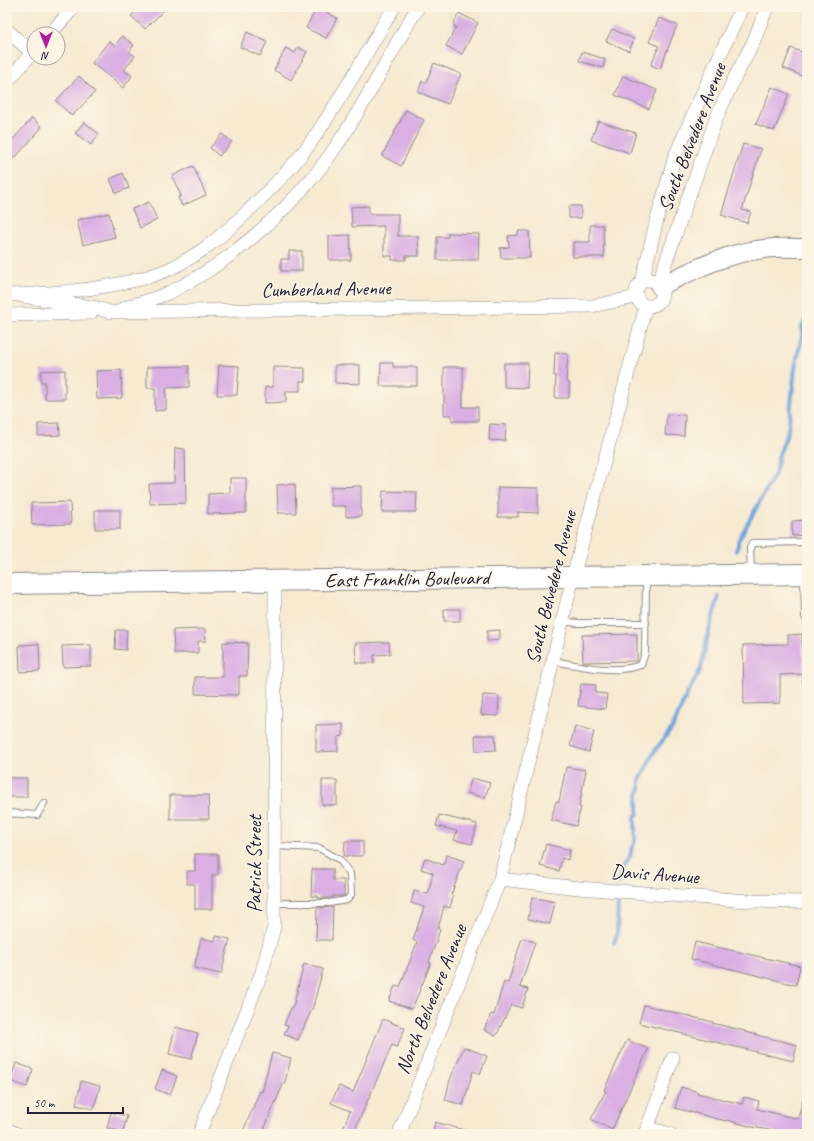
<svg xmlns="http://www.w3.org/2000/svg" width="814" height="1141" font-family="Caveat,sans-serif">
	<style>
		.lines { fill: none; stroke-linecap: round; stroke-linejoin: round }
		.stream { stroke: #6fa6dd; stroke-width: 4 }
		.building { fill: #d9afe4 }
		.lane-casing { stroke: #8c8686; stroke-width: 8 }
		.street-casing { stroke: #8c8686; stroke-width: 14 }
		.secondary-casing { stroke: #8c8686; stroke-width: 20 }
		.primary-casing { stroke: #8c8686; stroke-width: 22 }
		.lane { stroke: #fff; stroke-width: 6 }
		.street { stroke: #fff; stroke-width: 13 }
		.secondary { stroke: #fff; stroke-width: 18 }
		.primary { stroke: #fff; stroke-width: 20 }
		.labels { text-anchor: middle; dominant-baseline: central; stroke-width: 3; stroke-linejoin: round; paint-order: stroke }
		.street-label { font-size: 20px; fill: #22223b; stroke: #fcf5e5 }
	</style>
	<rect width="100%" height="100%" fill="#fcf5e5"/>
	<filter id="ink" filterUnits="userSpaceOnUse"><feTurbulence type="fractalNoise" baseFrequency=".025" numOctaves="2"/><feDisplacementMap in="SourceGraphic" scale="8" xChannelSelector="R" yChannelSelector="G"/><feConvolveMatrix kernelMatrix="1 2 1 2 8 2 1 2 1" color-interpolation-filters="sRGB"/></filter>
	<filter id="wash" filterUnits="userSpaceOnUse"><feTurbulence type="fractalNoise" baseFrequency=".012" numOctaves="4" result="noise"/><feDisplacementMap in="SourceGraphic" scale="16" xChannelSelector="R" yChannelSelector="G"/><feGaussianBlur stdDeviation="0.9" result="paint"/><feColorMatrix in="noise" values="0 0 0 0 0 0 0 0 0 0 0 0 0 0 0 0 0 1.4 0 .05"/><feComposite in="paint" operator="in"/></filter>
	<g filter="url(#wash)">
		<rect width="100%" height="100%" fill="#f6ead1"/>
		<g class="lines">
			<path class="stream" d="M736,551L738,545V541L774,476L778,462V457L788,431L795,368L803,331L802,327L807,316
				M619,883L625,864L631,855V850L635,841V817L638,813V794L640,789V780L654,752L673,727L687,694L701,669L708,634L719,596
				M614,943L617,934L618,902"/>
		</g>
		<g id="blocks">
			<path class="building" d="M139,7H167L145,29L131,16Z
				M317,7L337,18L326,38L306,28Z
				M459,13L478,23L462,54L446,46L456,27L453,25Z
				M659,18L677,25L660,69L651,65L659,46L649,42Z
				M612,29L634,39L629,51L606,41Z
				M247,32L267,42L260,56L240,47Z
				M122,36L134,45L129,52L135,56L124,70L132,76L123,88L92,63L109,41L115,46Z
				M298,47L307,52L291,80L274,70L286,48L295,53Z
				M791,48L807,54V78L783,68Z
				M582,52L605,59L603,68L579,61Z
				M434,63L461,74L448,104L418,92L422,81L426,83Z
				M79,76L95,92L72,116L56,101Z
				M623,76L657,90L649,109L615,95Z
				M772,87L789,94L774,131L756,124Z
				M406,110L424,120L401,166L382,156Z
				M32,118L42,127L15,158L7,151V146Z
				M598,121L636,133L630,153L591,140Z
				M84,122L99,134L91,145L75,133Z
				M222,134L232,142L219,156L210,148Z
				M743,144L761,149L742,210L751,212L747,223L721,215Z
				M193,166L206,195L182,206L178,197L181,196L172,176Z
				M123,173L129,188L116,193L110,179Z
				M149,202L157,220L140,228L132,209Z
				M369,206V214H398V236H418L419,256H406V260H392V256H384V226L352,227L351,207Z
				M569,206H581V218H569Z
				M109,213L115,237L83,245L77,220Z
				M590,225H603L604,257H573V242H590Z
				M518,231H529L530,258H501L500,248L509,247L508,236L518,235Z
				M448,233L479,234L478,260H437V237H448Z
				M350,235L351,260H329V236Z
				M289,251H302V271H281V259H289Z
				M555,353L568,354L566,382H569V398H555L556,376H554Z
				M381,363H393V367H417V386H380Z
				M504,363H528L527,388L504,387Z
				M219,365L239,366L237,395H217Z
				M335,365H360V384L335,383Z
				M189,366V387L166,388V410L155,411V388H147V367Z
				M273,367L305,368V381H300V391H286V402L265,403V387H273Z
				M444,367H463V407H478V421H452V415H444Z
				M65,370V399H45V382H41V371Z
				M121,370L122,398L97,399L96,371Z
				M667,414L685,415L684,436L665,435Z
				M59,423L60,435L38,436V424Z
				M490,424L506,425L505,441L489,440Z
				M175,448L185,449L186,503L150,504L149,484L174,483Z
				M230,478H246V513L208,514V494L230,493Z
				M295,484L296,513H278L277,485Z
				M361,486V516L346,517V506H331V487Z
				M498,487L538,488V513L518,512V517H498Z
				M383,491L417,492L416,512H382Z
				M70,502L71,524L32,525L31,503Z
				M95,510H120V529H95Z
				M807,520V535L792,536V521Z
				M444,609H460V621H444Z
				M205,629L206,641H198V653H174L173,630Z
				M116,630H127L126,650L115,649Z
				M500,630V640L487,641V631Z
				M637,634V661L583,662L582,635Z
				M802,634L804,674L780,675V703L744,704L743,645L788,644V635Z
				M223,642L248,643L247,676H239V695L195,694V677H223Z
				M389,642L390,654L374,655V663H356L355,643Z
				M39,644L40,671L20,672L19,645Z
				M91,645V666L63,667L62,646Z
				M581,684L596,685L595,693L607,694L605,709L578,706Z
				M483,695L499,696L498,716L481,715Z
				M343,724V736L338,737V751L316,752V725Z
				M575,726L594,731L589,752L570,746Z
				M475,735H495L496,750L476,751Z
				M566,767L586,770L579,807H581L576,826L551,820L556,801L559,802Z
				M7,778H27V797H7Z
				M472,778L490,783L485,798L467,793Z
				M322,780H337V805H322Z
				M170,795H208L209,819H170Z
				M439,815L477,824L472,844L454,840L457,831L436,826Z
				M345,841H363V856H344Z
				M546,844L570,850L568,860L562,858L559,871L540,866Z
				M195,854H218V875H212V909H195V884H187V871H195Z
				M447,855L464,861L451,895L453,896L450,908L444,906L438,929L440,930L429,962L431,963L412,1009L389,1001L395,986L400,987L417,942L413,940L424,907L411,903L414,891L428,894L433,873L421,869L425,858L443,865Z
				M312,869H333V880H344V896H333V898H318V896H311Z
				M532,897L555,902L550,924L528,919Z
				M333,907L332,940H316L317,908Z
				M216,936L230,939L221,974L194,968L201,938L215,941Z
				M522,938L535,942L520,987L528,989L522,1008L511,1005L496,1036L484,1030L491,1014L494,1015L504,982L508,983Z
				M695,942L800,966L796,985L691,959Z
				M304,964L323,969L313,1007L298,1040L284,1034L288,1026L284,1025L292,1006L293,1007Z
				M644,1005L713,1022L712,1023L745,1031V1032L797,1045L793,1061L639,1023Z
				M383,1019L405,1028L397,1047L392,1045L353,1134H341L350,1111L331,1103L339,1086L353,1092Z
				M175,1027L198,1033L191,1059L169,1054Z
				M627,1040L648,1049L612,1130L591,1119L606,1091L604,1090Z
				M464,1047L487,1056L480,1074L473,1071L463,1105L445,1100L450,1080Z
				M272,1053L291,1058L285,1082H284L262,1134H242L260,1091L262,1092Z
				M16,1063L33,1069L27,1087L10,1081Z
				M162,1070L177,1076L170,1095L155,1089Z
				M81,1081L100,1086L94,1109L76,1105Z
				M681,1087L698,1092L697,1093L742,1104L744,1097L759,1101L757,1109L798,1119L803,1098H807V1134H773L774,1131L752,1127L727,1120L726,1121L675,1108Z
				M111,1112L127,1116L123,1132L107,1128Z
				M435,1122L468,1131V1134H432Z"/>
		</g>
	</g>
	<g filter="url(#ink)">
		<use href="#blocks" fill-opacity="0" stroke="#8c8686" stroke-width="1"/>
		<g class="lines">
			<g class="lane-casing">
				<path id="lane" d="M751,573L750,548L752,543L807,542
					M804,577L805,617L807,620
					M562,621L578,623H646
					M552,661C580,665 613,675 641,665L645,653L646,580
					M806,681L807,680
					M7,813L37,815L44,803
					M274,903H329L347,900L351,895L350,874L340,860L319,848L274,846"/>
			</g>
			<g class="street-casing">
				<path id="street" d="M7,30L32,53
					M50,34L74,7
					M7,82L34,51
					M636 293a13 13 0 1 1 26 0a13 13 0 1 1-26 0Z
					M642,282L656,223L675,156L698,103L742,7
					M658,284L716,119L733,81L753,43L767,7
					M7,295C47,294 88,291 127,282C136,280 145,278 154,275C190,263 219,239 246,213C267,192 290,171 308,146C340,102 366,53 394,7
					M17,295L97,308L110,312L592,306L636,297
					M124,308C139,303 156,299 170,292C230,264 300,201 337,145C367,101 390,53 418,7
					M7,315L91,313
					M500,879L579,888L748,901L807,902
					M647,1128L670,1134
					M7,1130L18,1134
					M199,1134L262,972L274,927L275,580
					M399,1134L500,879L573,577L646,306
					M645,1134L673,1058"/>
			</g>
			<g class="secondary-casing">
				<path id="secondary" d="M660,286C693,270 726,253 764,249C778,247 793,248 807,248"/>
			</g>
			<g class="primary-casing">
				<path id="primary" d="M7,584L807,574"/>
			</g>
			<use href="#lane" class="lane"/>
			<use href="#street" class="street"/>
			<use href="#secondary" class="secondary"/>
			<use href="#primary" class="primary"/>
		</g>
	</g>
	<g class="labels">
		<g class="street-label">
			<text transform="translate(692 137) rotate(-69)">South Belvedere Avenue</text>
			<text transform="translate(326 289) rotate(-1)">Cumberland Avenue</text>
			<text transform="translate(407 579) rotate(-1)">East Franklin Boulevard</text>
			<text transform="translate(551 587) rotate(-76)">South Belvedere Avenue</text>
			<text transform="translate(254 864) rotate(-90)">Patrick Street</text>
			<text transform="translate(655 874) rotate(4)">Davis Avenue</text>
			<text transform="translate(431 999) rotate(-68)">North Belvedere Avenue</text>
		</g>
	</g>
	<rect width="814" height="1141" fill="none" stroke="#fcf5e5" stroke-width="24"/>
	<g transform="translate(46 46) rotate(180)"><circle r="19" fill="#fcf5e5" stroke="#a5a1a1"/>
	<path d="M0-3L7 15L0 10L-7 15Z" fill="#b5179e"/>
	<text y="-6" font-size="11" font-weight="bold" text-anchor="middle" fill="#22223b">N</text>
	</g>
	<path d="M28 1107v6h95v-6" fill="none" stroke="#22223b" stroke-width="2"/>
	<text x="34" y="1107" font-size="12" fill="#22223b" stroke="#fcf5e5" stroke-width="3" paint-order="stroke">50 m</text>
</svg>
